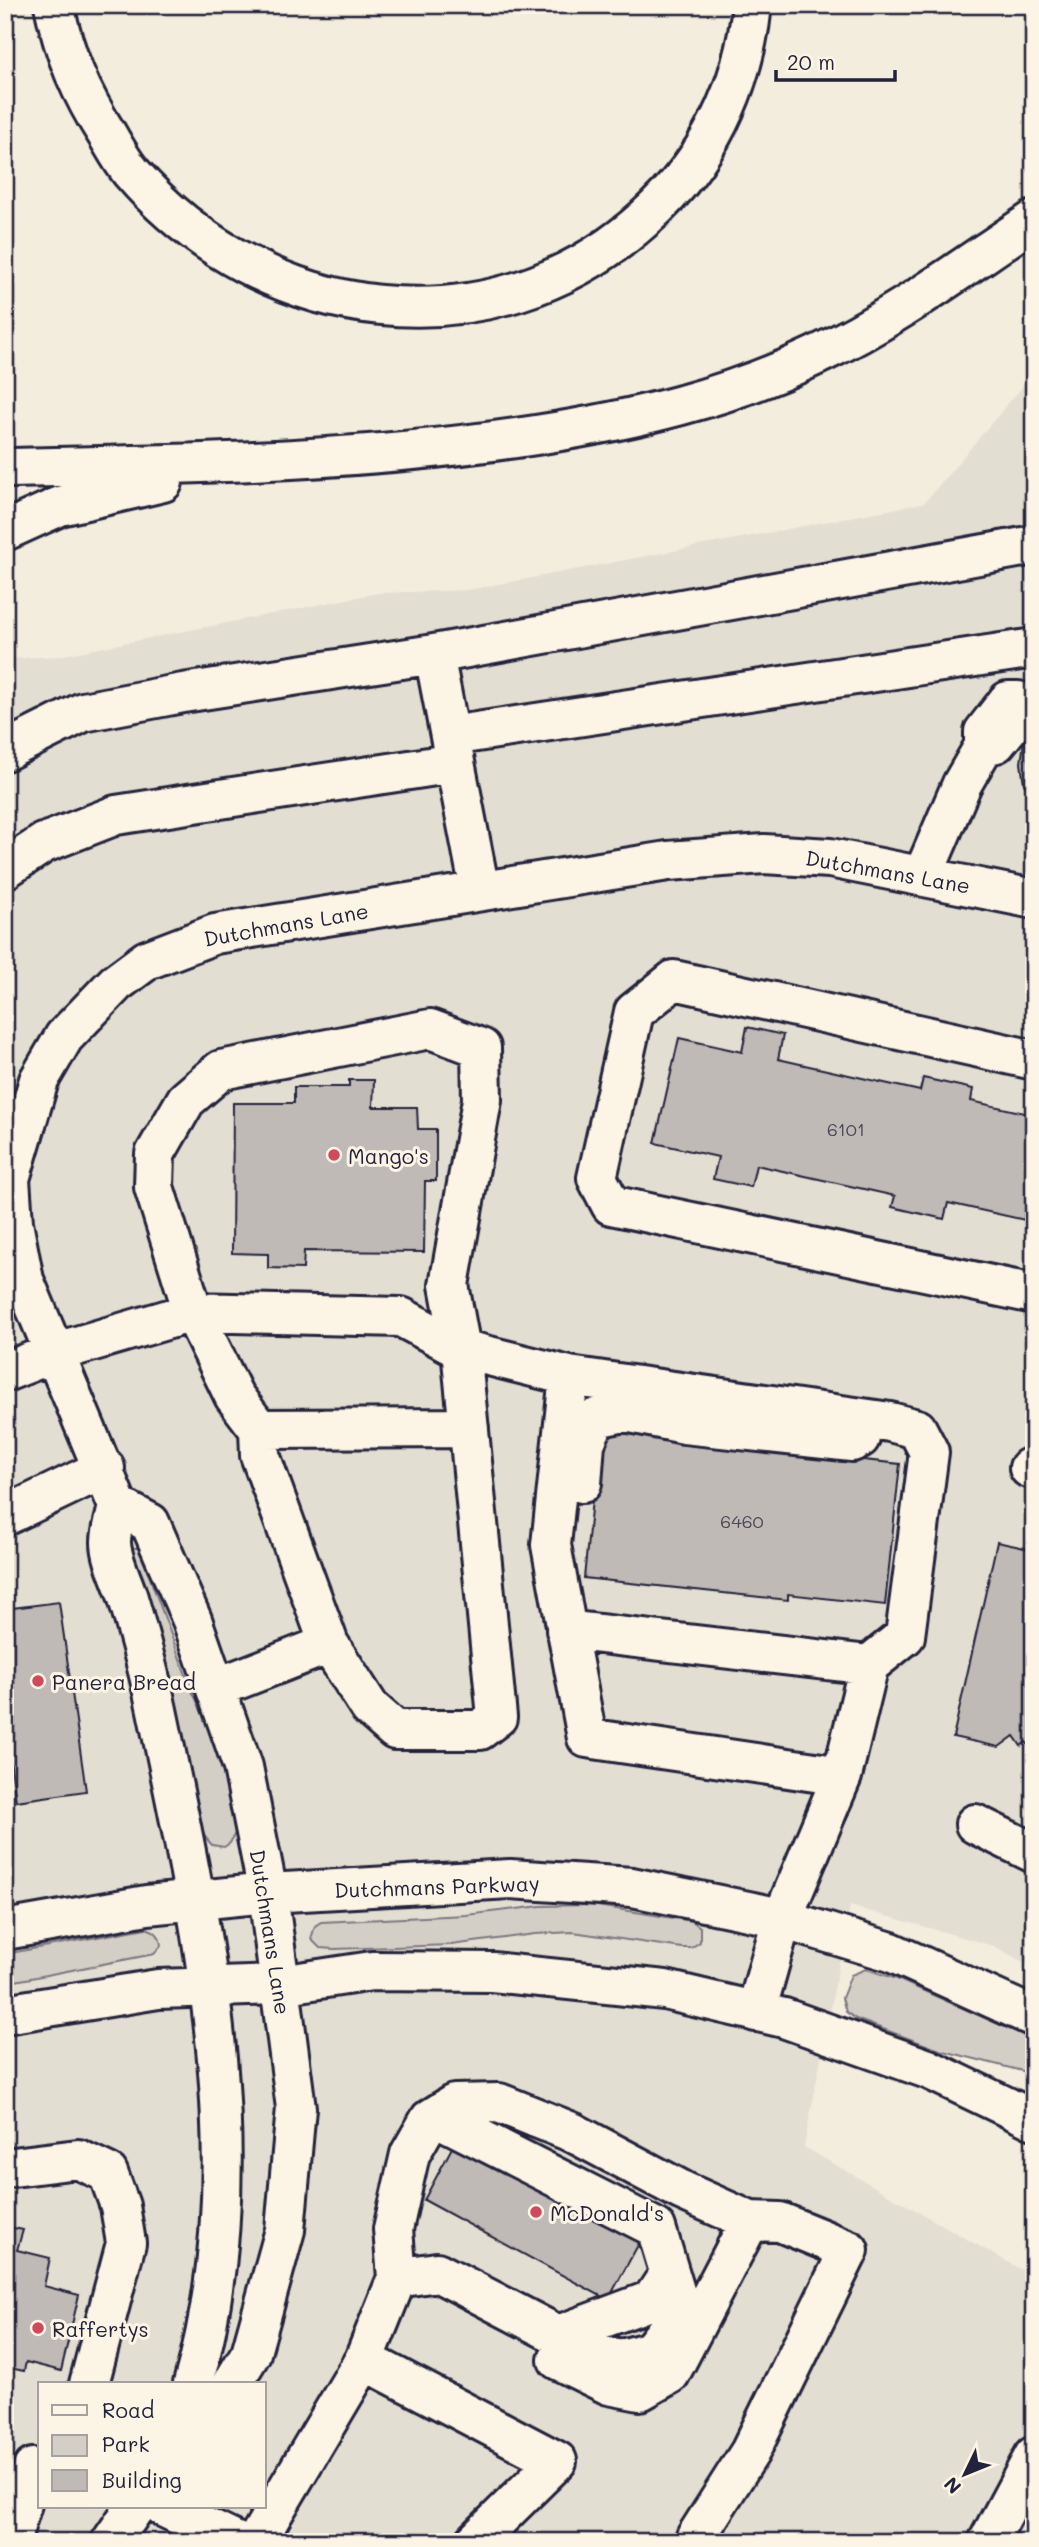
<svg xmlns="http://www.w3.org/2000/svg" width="1039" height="2547" font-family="Mali,sans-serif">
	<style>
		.built { fill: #e3ded2; fill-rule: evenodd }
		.green { fill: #d4cfc6; stroke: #7b7880; stroke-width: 2 }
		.building { fill: #bfbab6; stroke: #22223b; stroke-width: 2 }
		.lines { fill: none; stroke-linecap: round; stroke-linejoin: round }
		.minor-casing { stroke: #22223b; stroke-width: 44 }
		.major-casing { stroke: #22223b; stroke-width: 44 }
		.highway-casing { stroke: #22223b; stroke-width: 44 }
		.minor { stroke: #fcf5e5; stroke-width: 38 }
		.major { stroke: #fcf5e5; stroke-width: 38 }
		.highway { stroke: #fcf5e5; stroke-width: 38 }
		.poi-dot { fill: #d1495b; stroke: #fcf5e5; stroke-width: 2.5 }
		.labels { text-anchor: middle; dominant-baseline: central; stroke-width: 6; stroke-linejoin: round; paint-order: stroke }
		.number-label { font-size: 18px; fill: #49485a }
		.street-label { font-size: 21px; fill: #22223b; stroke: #fcf5e5 }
		.poi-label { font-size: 21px; fill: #22223b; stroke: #fcf5e5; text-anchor: start }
	</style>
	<rect width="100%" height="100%" fill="#f3edde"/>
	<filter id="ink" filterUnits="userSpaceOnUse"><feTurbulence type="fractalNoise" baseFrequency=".0143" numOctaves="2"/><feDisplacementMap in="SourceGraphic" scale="14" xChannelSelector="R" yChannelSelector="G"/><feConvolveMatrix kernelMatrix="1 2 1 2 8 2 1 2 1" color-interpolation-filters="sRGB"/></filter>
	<g filter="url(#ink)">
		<path class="built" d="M1034,373V1968L994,1946L850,1906L804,2147L1034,2277V2542H5V659L59,656L378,593L468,590L924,503ZM40,2384H264V2507H40Z"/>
		<path class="green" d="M133,1548H138L142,1557L192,1691L219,1746L237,1829L230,1843L224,1847L212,1845L200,1831L130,1556Z
			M591,1905L692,1921L700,1927V1942L691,1948H682L573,1932L535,1934L451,1945L334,1949L320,1948L311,1939L315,1926L321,1922L466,1915L541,1906Z
			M146,1928C156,1931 160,1935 161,1946L154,1954L5,1983V1954Z
			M866,1969L897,1979L1034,2040V2074L940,2050L856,2019L846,2012L842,1998L851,1975Z"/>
		<path class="building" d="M1034,725V800L1024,784L1021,763L1024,742Z
			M747,1027L783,1035L778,1059L920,1091L923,1078L973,1089L971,1101L1034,1115V1222L948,1203L944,1219L892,1207L895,1196L756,1165L751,1187L713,1179L718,1157L655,1143L679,1038L742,1052Z
			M349,1080H374L373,1107H417L418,1129H436V1181H425L424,1252L304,1251L303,1269L268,1268V1254L232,1253L233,1103H294V1087H349Z
			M599,1431L900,1464L885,1605L788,1594V1600L584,1578Z
			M997,1542L1034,1550V1753L1026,1742L1021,1746L1014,1736L999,1747L953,1737Z
			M59,1602L86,1791L16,1801L9,1752H5V1609Z
			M464,2125L649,2225L608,2300L424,2200Z
			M5,2226L23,2230L17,2250L50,2258L44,2286L79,2295L61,2371L26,2362L24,2371L5,2367Z"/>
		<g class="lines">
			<g class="minor-casing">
				<path id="minor" d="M434,654L1034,545
					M450,736L1034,648
					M5,751L83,712L183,693L434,654L480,891
					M5,869L44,843L116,815L455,763
					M923,875L962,784L984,746V732L1008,701H1018L1022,711L996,743L984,746
					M1034,1060L674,980L634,1012L597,1178L611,1205L1034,1294
					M5,1372L56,1352L193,1312L401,1317L461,1349L569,1376L890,1422L917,1429L929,1452L905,1636L869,1665L842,1776L782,1919L756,2012
					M569,1376L551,1545L587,1738L842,1776
					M259,1429L260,1455L329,1644
					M1029,1468L1034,1469
					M582,1483L585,1443L596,1418L625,1412L684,1424L852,1442L860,1438
					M118,1506L150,1523L192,1620L243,1767L268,1893L296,2108L285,2230L251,2353L232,2384
					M5,1516L105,1468
					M566,1630L869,1665
					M216,1688L329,1644L370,1708L395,1730H480L497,1717L461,1349L449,1285L482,1100L481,1048L430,1029L221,1070L186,1100L155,1154L154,1187L193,1312L234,1396L259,1429L469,1428
					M975,1824L1034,1853
					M5,2168L78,2159L108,2173L120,2206L126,2243L89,2384
					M397,2278L437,2272L594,2354L622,2359L651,2351L668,2329L678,2301L656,2228L435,2116
					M558,2335L652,2300L669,2274
					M364,2360L397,2278L393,2229L410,2154L430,2119L454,2104L499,2103L574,2133L683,2191L750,2221L780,2222L849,2250L750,2452L696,2537
					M558,2360L609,2385L640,2391L670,2374L750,2221
					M193,2384C256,2163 203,1930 157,1710C149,1672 139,1635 128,1598C123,1581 111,1559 111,1542C111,1530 116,1517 118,1506L24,1280L13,1223L10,1179L39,1080L64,1037L116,983L147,960L215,934L668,861L764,854L830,858L1034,899
					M163,2507L236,2542
					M10,2542L33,2468
					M111,2542L135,2507
					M256,2542L364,2360L557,2461L475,2542
					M988,2542L1034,2456"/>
			</g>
			<g class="major-casing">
				<path id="major" d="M5,1930L147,1905L268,1893L510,1879L632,1887L772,1916L891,1952L1034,2017
					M5,2014L158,1989L280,1985L372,1971L492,1972L665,1990L784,2018L928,2069L1034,2120"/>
			</g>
			<g class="highway-casing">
				<path id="highway" d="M54,5C64,54 81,94 108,136C115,148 122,161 131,172C263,326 492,357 645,218C707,163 744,87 752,5
					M5,468C183,464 360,462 536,435C633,420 728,398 817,355C894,319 963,267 1034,220
					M5,531L60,506L163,482"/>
			</g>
			<use href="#minor" class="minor"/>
			<use href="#major" class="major"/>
			<use href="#highway" class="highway"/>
		</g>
	</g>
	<g class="poi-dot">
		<circle cx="334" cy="1155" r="7"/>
		<circle cx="38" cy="1681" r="7"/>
		<circle cx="536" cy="2212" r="7"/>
		<circle cx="38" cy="2328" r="7"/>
	</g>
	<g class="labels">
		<g class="number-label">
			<text x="846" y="1129">6101</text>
			<text x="742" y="1521">6460</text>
		</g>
		<g class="street-label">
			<text transform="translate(888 871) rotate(10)">Dutchmans Lane</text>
			<text transform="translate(286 924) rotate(-10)">Dutchmans Lane</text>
			<text transform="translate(437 1886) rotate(-2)">Dutchmans Parkway</text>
			<text transform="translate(271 1932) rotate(81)">Dutchmans Lane</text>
		</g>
		<g class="poi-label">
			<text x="348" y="1155">Mango's</text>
			<text x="52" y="1681">Panera Bread</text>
			<text x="550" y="2212">McDonald's</text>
			<text x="52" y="2328">Raffertys</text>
		</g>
	</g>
	<rect width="1039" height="2547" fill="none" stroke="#fcf5e5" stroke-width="28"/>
	<rect x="14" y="14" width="1011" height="2519" fill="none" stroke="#22223b" stroke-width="2.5" filter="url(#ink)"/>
	<rect x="38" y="2382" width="228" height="126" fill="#fcf5e5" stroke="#a5a1a1" stroke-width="2"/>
	<rect x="52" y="2405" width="35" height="10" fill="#fcf5e5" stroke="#a5a1a1" stroke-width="2"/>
	<text x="102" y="2418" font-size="21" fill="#22223b">Road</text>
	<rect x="52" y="2435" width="35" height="21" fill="#d4cfc6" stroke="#a5a1a1" stroke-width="2"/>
	<text x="102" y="2452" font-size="21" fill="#22223b">Park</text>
	<rect x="52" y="2470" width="35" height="21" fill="#bfbab6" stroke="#a5a1a1" stroke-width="2"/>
	<text x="102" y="2488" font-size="21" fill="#22223b">Building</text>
	<g transform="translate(965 2474) rotate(227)" stroke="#fcf5e5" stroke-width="5" paint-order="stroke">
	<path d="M0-5L12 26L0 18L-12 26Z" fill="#22223b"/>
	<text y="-10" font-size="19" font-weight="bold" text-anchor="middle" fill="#22223b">N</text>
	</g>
	<path d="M776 70v10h119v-10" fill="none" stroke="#22223b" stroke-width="3.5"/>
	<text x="787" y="70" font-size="21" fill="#22223b" stroke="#fcf5e5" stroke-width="5" paint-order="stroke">20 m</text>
</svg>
